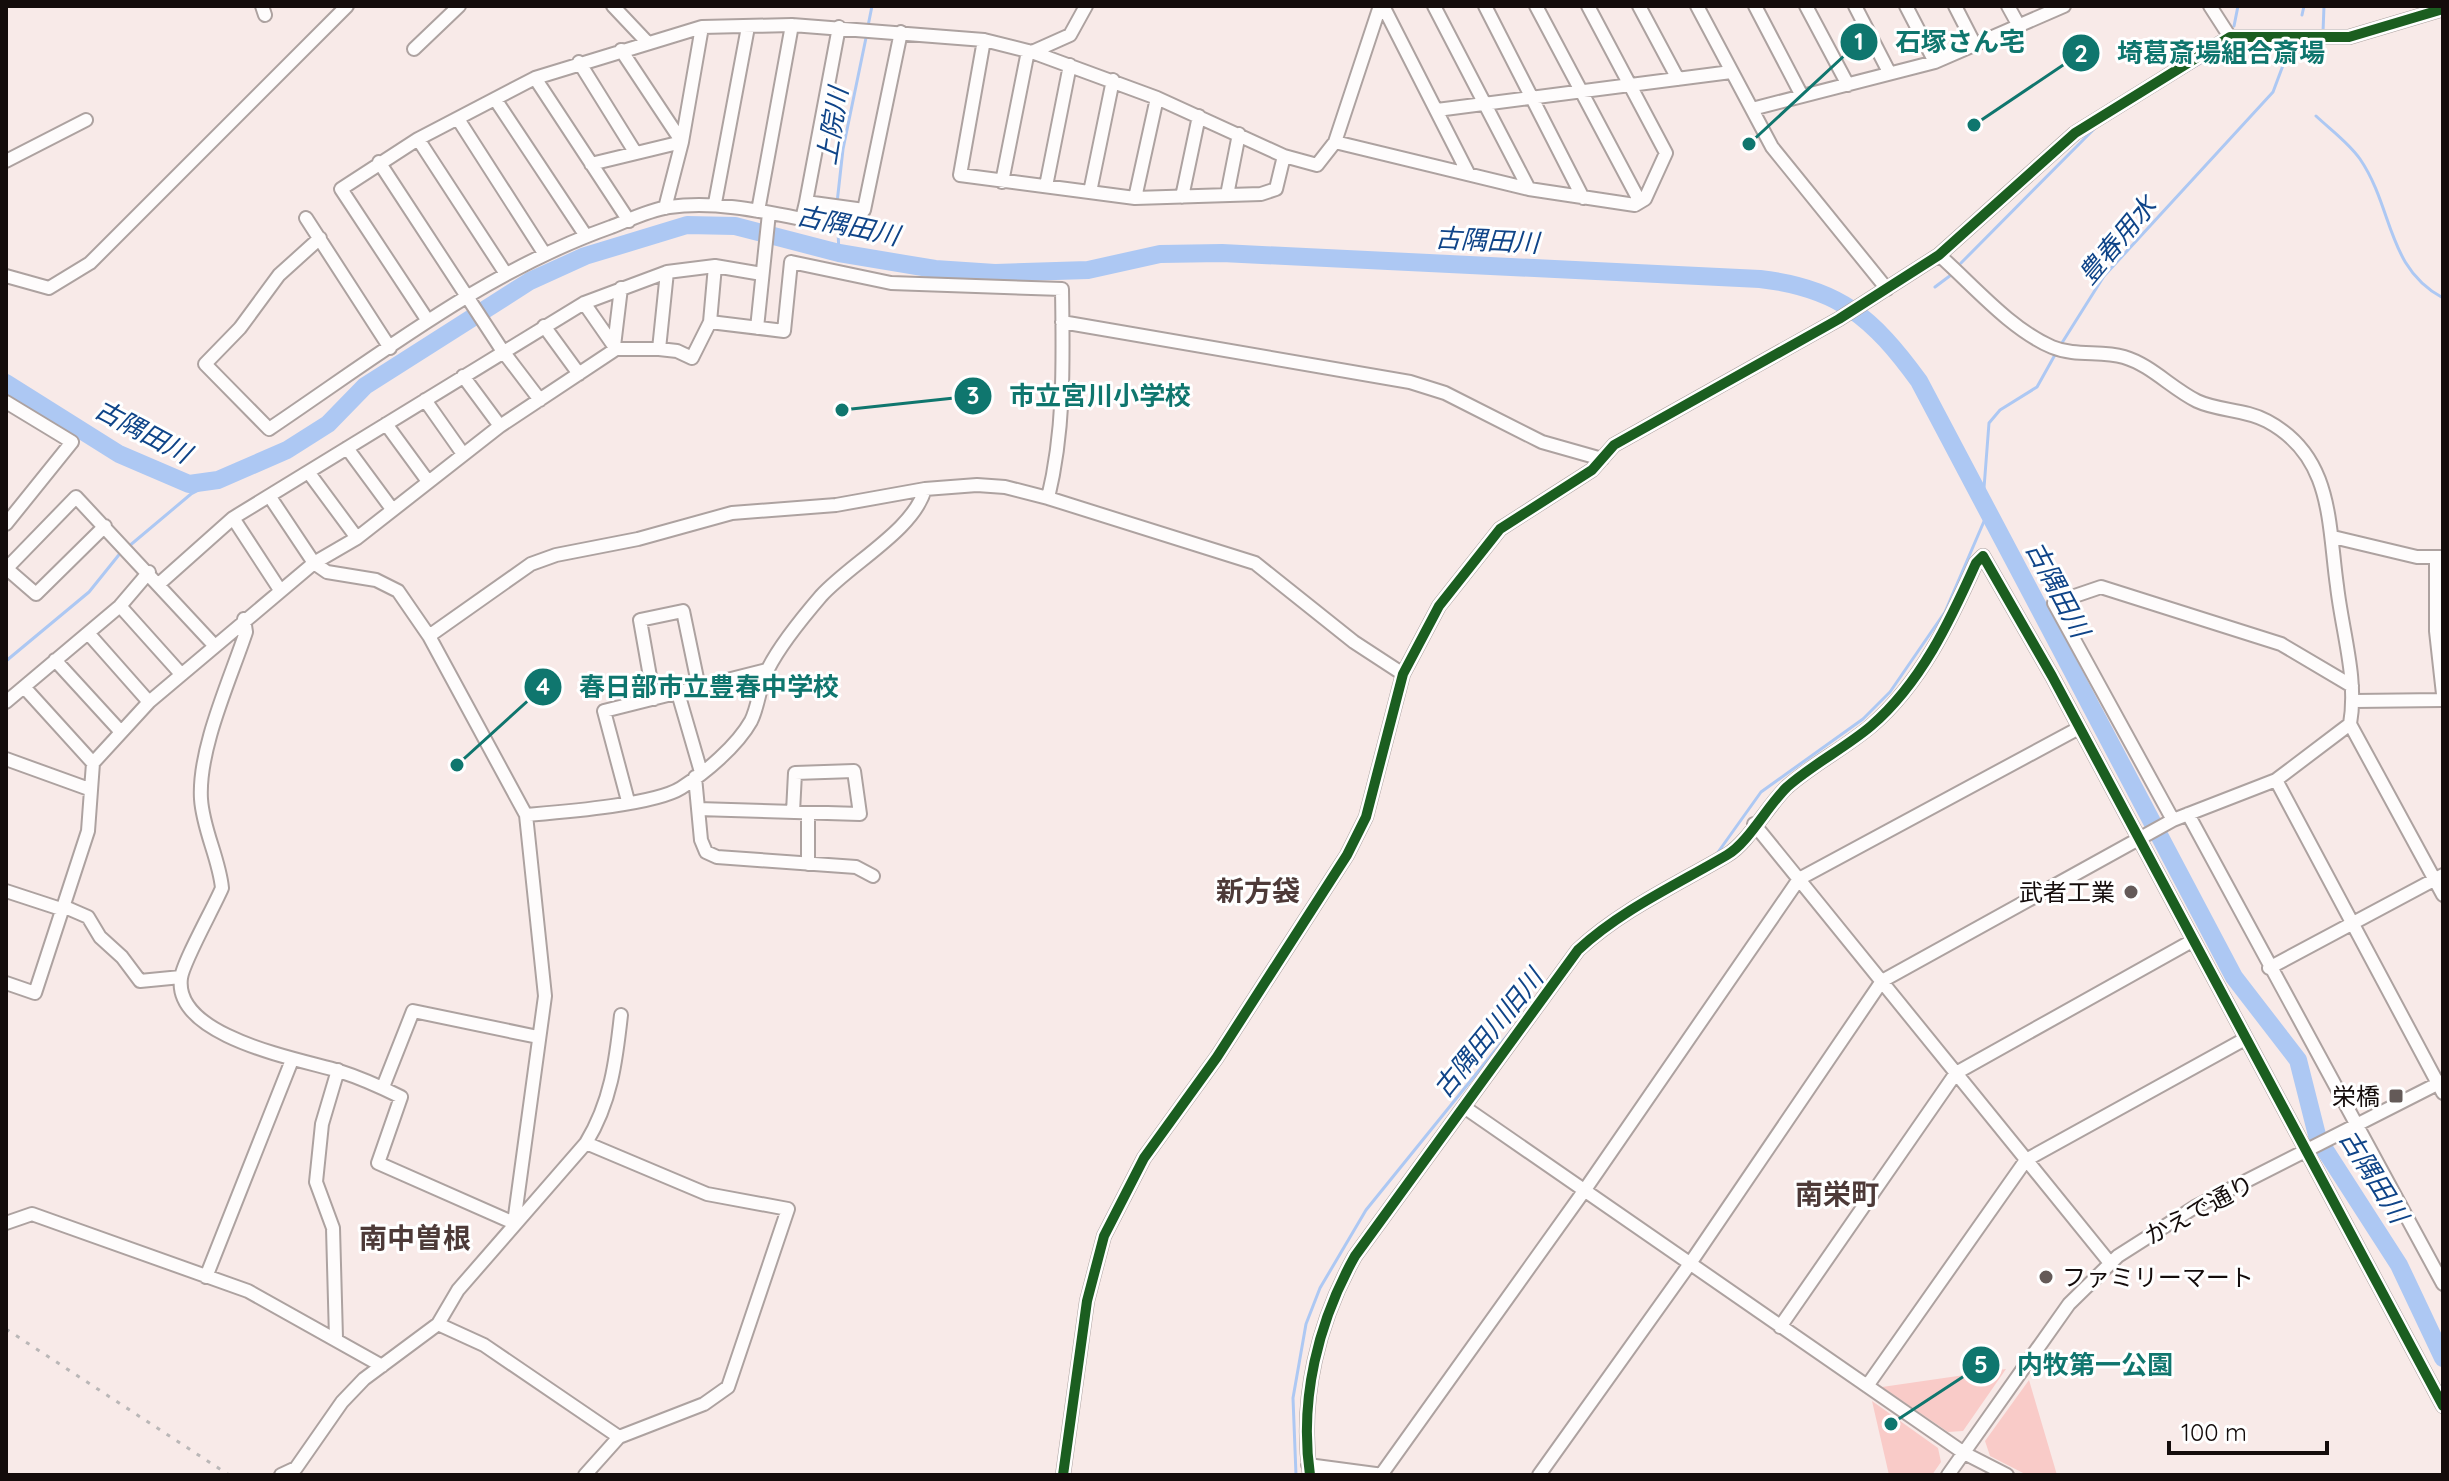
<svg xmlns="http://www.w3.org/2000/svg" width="2449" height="1481" font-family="Quicksand,'Noto Sans JP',sans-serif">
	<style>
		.green { fill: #f9cbc8 }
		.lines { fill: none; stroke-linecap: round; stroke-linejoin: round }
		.stream { stroke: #adc8f3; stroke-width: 3 }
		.river { stroke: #adc8f3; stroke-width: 18 }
		.minor-casing { stroke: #ada2a0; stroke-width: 16 }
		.minor { stroke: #fefcfc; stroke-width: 12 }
		.rail { stroke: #bab7b7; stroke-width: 3; stroke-dasharray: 4 8; stroke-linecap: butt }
		.cycleway-casing { stroke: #fff; stroke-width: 15 }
		.cycleway { stroke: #1b5e20; stroke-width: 10 }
		.poi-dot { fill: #645a58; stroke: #fff; stroke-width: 3 }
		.labels { text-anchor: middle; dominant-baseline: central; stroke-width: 6; stroke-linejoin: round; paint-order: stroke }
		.poi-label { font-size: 24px; fill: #140c0b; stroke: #fff; text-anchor: end }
		.street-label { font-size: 24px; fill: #140c0b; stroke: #fff }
		.water-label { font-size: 26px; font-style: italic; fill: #0f4488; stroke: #fff }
		.quarter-label { font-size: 28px; font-weight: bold; fill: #4d3a38; stroke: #fff }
		.leader { fill: none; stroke: #0f766e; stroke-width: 3 }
		.callout-dot { fill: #0f766e; stroke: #fff; stroke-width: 3 }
		.mark-label { font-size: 24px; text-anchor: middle; font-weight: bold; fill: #fff }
		.callout-label { font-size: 26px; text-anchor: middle; font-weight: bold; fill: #0f766e; stroke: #fff; stroke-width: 6; stroke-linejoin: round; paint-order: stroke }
	</style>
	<rect width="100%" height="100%" fill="#f8eae8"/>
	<path class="green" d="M2006,1369L1963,1431L1948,1432L1882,1387Z
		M2029,1380L2057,1475H2027L1990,1456L1985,1441Z
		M1872,1401L1938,1448L1941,1462L1932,1475H1889Z"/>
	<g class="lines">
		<path class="stream" d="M2302,15L2304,6
			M868,26L872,6
			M2234,26L2238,6
			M2323,32L2324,6
			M2171,80L2220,52
			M2316,116C2331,130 2349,143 2360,159C2394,209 2386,267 2443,298
			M837,203L843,149L867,33
			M837,210L839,253
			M1961,263L2097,126
			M1935,287L1951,275
			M2060,346L2104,276L2273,92L2291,44
			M128,547L191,494L218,480
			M6,661L89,592L122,551
			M1716,855L1761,792L1863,719L1890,692L1945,612L1988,512L1984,488L1989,423L2000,410L2037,387L2056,353
			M1296,1475L1293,1398L1306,1324L1320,1288L1366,1210L1519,1021"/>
		<path class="river" d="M6,383L119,454L189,484L218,480L287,450L328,424L365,386L530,281L585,256L687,225L735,226L839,253L935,269L995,273L1088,270L1160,254L1222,253L1760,279C1839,288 1873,318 1919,381L2234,977L2298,1060L2318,1139L2399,1265L2443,1358"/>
		<g class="minor-casing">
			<path id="minor" d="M262,6L265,15
				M613,6L647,42
				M1383,6L1468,173
				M1434,6L1529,189
				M1485,6L1583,198
				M1536,6L1640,202
				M1639,6L1678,79
				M1697,6L1772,147L1887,289
				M1755,6L1802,96
				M1806,6L1848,85
				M1855,6L1889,72
				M1906,6L1935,62
				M1955,6L1975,45
				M2008,6L2019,26
				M2210,6L2230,37
				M984,40L960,175L1135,198L1261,194L1276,189L1284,156
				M414,49L459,6
				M1032,52L1070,35L1086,6
				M579,62L635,152
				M535,78L629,221
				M495,99L586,236
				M1752,109L1935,62L2064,6
				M1437,110L1731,72
				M458,119L544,253
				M418,139L506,274
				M1335,142L1529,189L1635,205L1645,199L1666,153L1588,6
				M6,161L86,120
				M379,162L502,350L540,400
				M591,164L682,142L621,50
				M1002,182L1028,51
				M1046,186L1070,65
				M1090,192L1113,80
				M1227,195L1239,134
				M1182,197L1199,116
				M1135,198L1157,98
				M806,202L839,27
				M715,203L748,27
				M665,208L682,142L702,27
				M758,211L792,25
				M306,218L390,348
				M320,238L279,275L240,328L205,364L269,429C379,355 486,271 611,227C629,220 649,210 669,207C714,201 757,210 802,219L806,202L864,210L901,32
				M1939,255C1973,285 2010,329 2052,347C2076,357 2101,350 2124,357C2151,365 2171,388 2197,401C2218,411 2245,409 2267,421C2333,456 2328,523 2337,586C2342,631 2358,679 2350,724L2443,895
				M6,276L49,288L90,263L347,6
				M584,303L616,349
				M428,321L341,189L418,139L535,78L702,27L792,25L984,40L1032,52L1157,98L1284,156L1317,165L1335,142L1380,6
				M710,322L715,266L762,274
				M1062,322L1410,382L1445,393L1542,442L1602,459
				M544,326L579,374
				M757,328L769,213
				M614,346L621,288
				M659,349L667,272
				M463,376L500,426
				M425,400L463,454
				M6,402L72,442L6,524
				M386,424L427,480
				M347,448L392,509
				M309,473L357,538
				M270,497L314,563L327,572L376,580L398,591L429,636L526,815L545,996L514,1223
				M233,518L280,590
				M2333,537L2417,557H2443
				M2436,557V631L2443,694
				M6,568L36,594L105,526
				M7,568L76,497L213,644
				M160,583L233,518L584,303L667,272L715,266
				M120,606L181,674
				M244,619L246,632C230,680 198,749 201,799C203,830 219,858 222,888C214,907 183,962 181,978C173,1037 299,1059 339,1071C361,1078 381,1087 401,1097L378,1163L514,1223
				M88,633L149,702
				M429,636L531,564L556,555L638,539L732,513L836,505L925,489L977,485L1005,487L1048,498L1255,563L1354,642L1403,674
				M55,660L121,732
				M24,687L93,763
				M678,693L701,772
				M654,699L640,620L683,611L699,688
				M2354,701L2443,700
				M6,702L120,606L149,572
				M6,759L89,789
				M695,777L701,840L706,852L717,857L856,867L873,876
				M2276,780L2443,1093
				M628,801L604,711L767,670
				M698,809L860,814L854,771L795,773L793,812
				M808,813V864
				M2188,814L2443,1284
				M526,815C561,812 654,805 681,788C705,773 737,746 751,721C759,705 759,686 768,669C780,645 803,617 821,596C851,563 914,530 925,489
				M2173,820L2054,603L2101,587L2281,644L2352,686
				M1754,824L2110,1263
				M6,891L64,910
				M65,907L88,917L100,937L122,957L140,981L181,977
				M2269,968L2443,875
				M6,983L35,993L88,831L93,763L149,702L314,563L357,538L500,426L616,349H659L677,351L692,358L710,322L784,331L791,262L891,283L1062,289C1063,360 1065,428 1048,498
				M383,1087L413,1011L538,1037
				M1464,1107L1964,1453L2007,1475
				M6,1223L32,1214L248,1291L382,1366
				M206,1277L292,1060
				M438,1324L484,1345L619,1437
				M1780,1327L1956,1073L2192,941
				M336,1338L333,1228L316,1182L322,1124L338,1070
				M1867,1386L2026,1160L2245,1039
				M1308,1465L1383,1475
				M281,1475L296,1468L342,1402L364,1379L438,1324L458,1290L586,1143C611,1102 616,1061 621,1015
				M585,1475L619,1437L704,1404L728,1387L788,1209L707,1194L586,1143
				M1063,1475L1087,1301L1104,1236L1144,1158L1217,1057L1347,855L1366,817L1403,674L1439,606L1500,529L1592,470L1614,445L1839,319L1939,255L2075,133L2230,37H2349L2443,9
				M1310,1475C1299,1399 1318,1322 1355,1256L1578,950C1621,910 1676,885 1727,855C1748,843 1768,805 1787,787C1813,764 1845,748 1871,726C1921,683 1950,621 1976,563L1983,556L2052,676L2443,1406
				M1381,1475L1584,1191L1799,879L2079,728
				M1539,1475L1689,1265L1882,981L2173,820L2276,780L2350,724
				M1948,1475L2069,1304L2118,1256L2195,1207L2443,1081"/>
		</g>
		<use href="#minor" class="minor"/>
		<path class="rail" d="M6,1329L229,1475"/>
		<g class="cycleway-casing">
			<path id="cycleway" d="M1063,1475L1087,1301L1104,1236L1144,1158L1217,1057L1347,855L1366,817L1403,674L1439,606L1500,529L1592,470L1614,445L1839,319L1939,255L2075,133L2230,37H2349L2443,9
				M1310,1475C1299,1399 1318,1322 1355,1256L1578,950C1621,910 1676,885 1727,855C1748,843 1768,805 1787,787C1813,764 1845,748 1871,726C1921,683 1950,621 1976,563L1983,556L2052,676L2443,1406"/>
		</g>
		<use href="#cycleway" class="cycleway"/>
	</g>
	<g class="poi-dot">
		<circle cx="2131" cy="892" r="8"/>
		<rect x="2388" y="1088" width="16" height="16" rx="4"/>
		<circle cx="2046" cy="1277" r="8"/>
	</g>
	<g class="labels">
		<g class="poi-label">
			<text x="2115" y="892">武者工業</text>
			<text x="2380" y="1096">栄橋</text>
			<text x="2062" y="1277" text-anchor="start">ファミリーマート</text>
		</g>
		<g class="street-label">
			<text transform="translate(2199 1209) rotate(-28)">かえで通り</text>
		</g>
		<g class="water-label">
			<text transform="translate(832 126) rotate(-81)">上院川</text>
			<text transform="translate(848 225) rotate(12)">古隅田川</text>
			<text transform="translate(1487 240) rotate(3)">古隅田川</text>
			<text transform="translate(2117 240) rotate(-50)">豊春用水</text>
			<text transform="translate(143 431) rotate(28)">古隅田川</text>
			<text transform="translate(2058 589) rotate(62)">古隅田川</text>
			<text transform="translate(1488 1033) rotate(-51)">古隅田川旧川</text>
			<text transform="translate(2374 1176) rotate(58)">古隅田川</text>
		</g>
		<g class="quarter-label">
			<text x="1258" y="890">新方袋</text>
			<text x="1837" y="1193">南栄町</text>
			<text x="415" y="1237">南中曽根</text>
		</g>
	</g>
	<path class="leader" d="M1749 144L1859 42M1974 125L2081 53M842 410L973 396M457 765L543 687M1891 1424L1981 1365"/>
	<g class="callout-dot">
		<circle cx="1749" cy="144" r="8"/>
		<circle cx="1974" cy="125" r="8"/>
		<circle cx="842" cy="410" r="8"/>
		<circle cx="457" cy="765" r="8"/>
		<circle cx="1891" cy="1424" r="8"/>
		<circle cx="1859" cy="42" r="20"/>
		<circle cx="2081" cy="53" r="20"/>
		<circle cx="973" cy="396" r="20"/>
		<circle cx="543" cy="687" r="20"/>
		<circle cx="1981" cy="1365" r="20"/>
	</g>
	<g class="mark-label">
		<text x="1859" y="50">1</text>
		<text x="2081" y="62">2</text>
		<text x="973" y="404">3</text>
		<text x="543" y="695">4</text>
		<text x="1981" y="1373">5</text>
	</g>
	<g class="callout-label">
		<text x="1960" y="51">石塚さん宅</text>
		<text x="2221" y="62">埼葛斎場組合斎場</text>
		<text x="1100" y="405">市立宮川小学校</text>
		<text x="709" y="696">春日部市立豊春中学校</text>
		<text x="2095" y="1374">内牧第一公園</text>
	</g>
	<rect width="2449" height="1481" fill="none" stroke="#140c0b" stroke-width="16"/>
	<path d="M2169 1441v12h158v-12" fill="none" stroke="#140c0b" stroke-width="4"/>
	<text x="2181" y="1441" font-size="24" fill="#140c0b" stroke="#ffffff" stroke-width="6" paint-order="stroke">100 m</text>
</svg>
